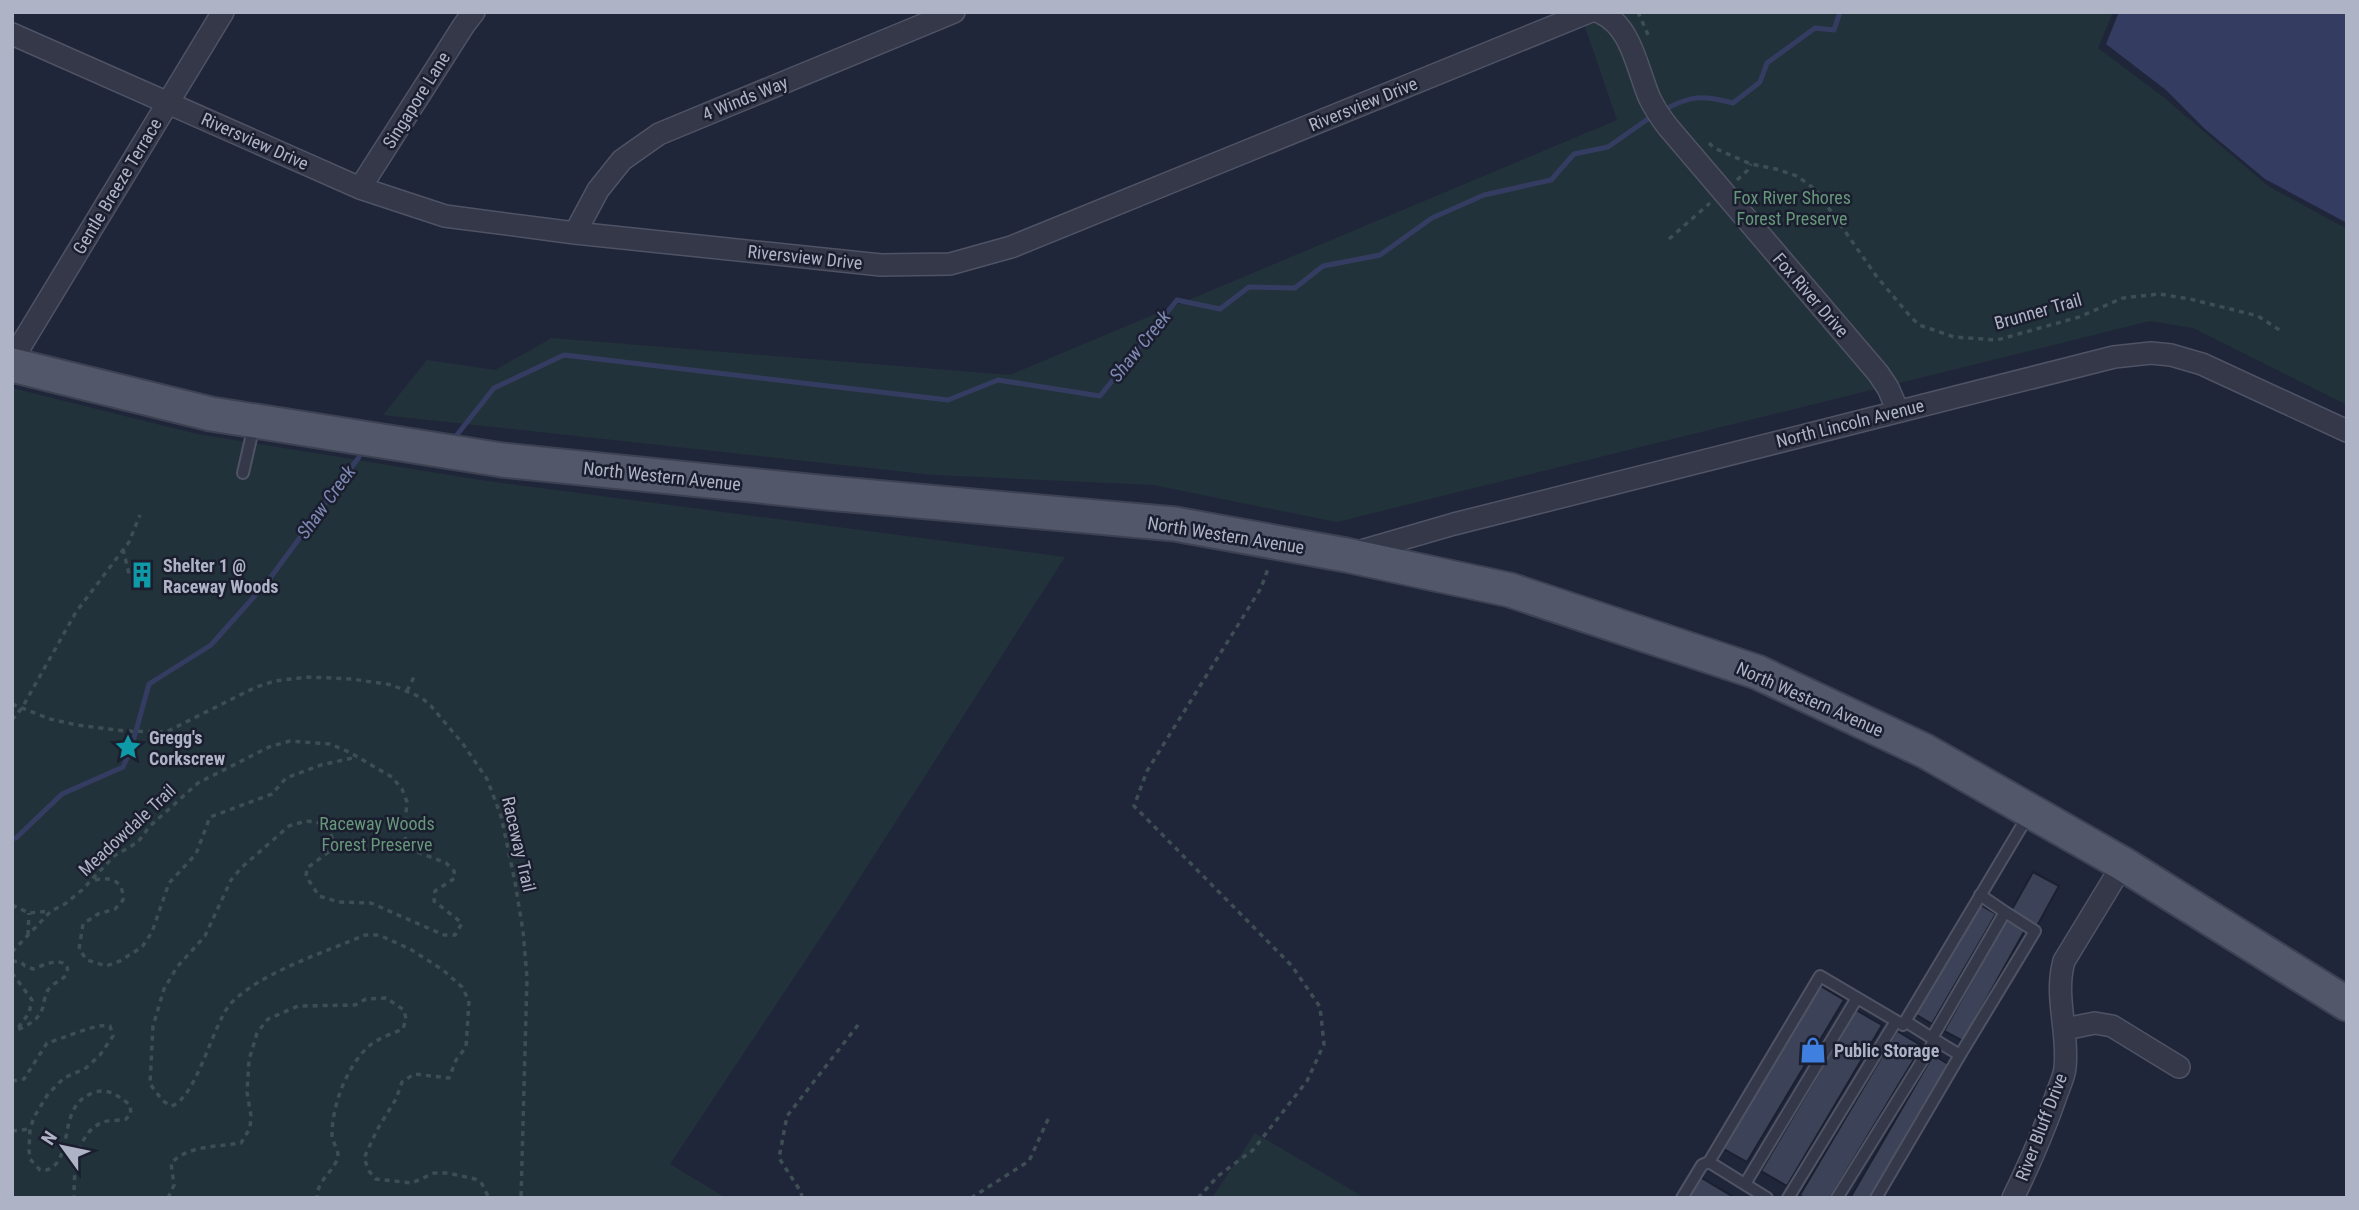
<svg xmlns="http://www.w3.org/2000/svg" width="2359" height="1210" font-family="'Roboto Condensed',sans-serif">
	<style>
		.green { fill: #22323a }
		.water { fill: #343d61 }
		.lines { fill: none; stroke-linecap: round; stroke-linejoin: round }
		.stream { stroke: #343d61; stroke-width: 5 }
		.building { fill: #3c4359; stroke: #1b2030; stroke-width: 2 }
		.lane-casing { stroke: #4f5364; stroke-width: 14 }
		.street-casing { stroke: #4f5364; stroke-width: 24 }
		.primary-casing { stroke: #3d4253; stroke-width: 37 }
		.path { stroke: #3d4e54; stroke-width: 3.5; stroke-dasharray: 5 5; stroke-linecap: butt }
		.lane { stroke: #343849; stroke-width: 10 }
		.street { stroke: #343849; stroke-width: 21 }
		.primary { stroke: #52576a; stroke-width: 33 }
		.labels { text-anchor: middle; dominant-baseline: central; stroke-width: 5; stroke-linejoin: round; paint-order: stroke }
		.street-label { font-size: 18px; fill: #afb3c6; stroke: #1a1e2e }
		.park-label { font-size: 18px; fill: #66977b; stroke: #1a1e2e }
		.poi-label { font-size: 18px; font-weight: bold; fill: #afb3c6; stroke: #1a1e2e; text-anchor: start }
		.water-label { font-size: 19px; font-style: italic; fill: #7e89b3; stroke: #1a1e2e }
	</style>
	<rect width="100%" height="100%" fill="#202639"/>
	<path class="green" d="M1580,12H2113L2098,48L2162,96L2268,186L2347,229V405L2193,328L2150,321L1337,522L1153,485L934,475L383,415L427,360L495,370L552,338L1010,375L1617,120Z
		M12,388L197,434L480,480L1065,557L845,901L670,1164L726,1198H12Z
		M1255,1133L1365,1198H1212Z"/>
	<path class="water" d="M2119,12H2347V223L2265,179L2205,129L2166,90L2106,44Z"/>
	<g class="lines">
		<path class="stream" d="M1664,110C1691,95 1703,95 1733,103L1760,82L1767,63L1815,28L1834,30L1840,12
			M456,436L494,388L564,355L948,400L998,380L1100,396L1177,300L1220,309L1249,287L1295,288L1323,266L1380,255L1432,218L1484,195L1551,180L1574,154L1608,147L1655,114
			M12,838H16L62,794L123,767L131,749L149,684L211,645L268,581L359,457"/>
	</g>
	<path class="building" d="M149,566L152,580L135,584L132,570Z
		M2033,872L2059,886L2037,926L2011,911Z
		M1979,904L1996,914L1932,1024L1915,1014Z
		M2006,920L2025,930L1963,1041L1944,1031Z
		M1819,985L1844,1000L1747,1162L1722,1148Z
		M1856,1010L1882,1025L1787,1186L1761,1171Z
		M1897,1031L1922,1046L1830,1198H1804L1800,1195Z
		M1933,1055L1950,1065L1873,1198H1850Z
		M1700,1177L1735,1198H1688Z"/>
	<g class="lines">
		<g class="lane-casing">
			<path id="lane" d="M243,473L254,425
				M1932,1038L2005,912L1980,895
				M1960,1055L2035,931L2005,912
				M1709,1162L1767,1198
				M1745,1184L1857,998
				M1682,1198L1702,1165L1709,1162L1820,976L1903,1025L2029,814
				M1788,1198L1896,1021
				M1837,1198L1935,1040L1905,1021
				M1876,1198L1960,1055L1935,1040"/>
		</g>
		<g class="street-casing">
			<path id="street" d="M1599,12C1632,25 1637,70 1650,99C1655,109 1661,118 1668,127L1878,373L1888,388L1898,411
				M12,34L360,188L445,216L575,233L881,265L950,264L1011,247L1589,12
				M360,188L464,25L474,12
				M575,233L598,190L622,160L659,134L954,12
				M12,360L223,12
				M1354,553L1454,524L2114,357L2151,353L2171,355L2202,364L2347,431
				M2065,1029L2095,1023L2112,1026L2179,1067
				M2013,1198C2029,1165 2043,1133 2055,1099C2058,1089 2064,1078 2065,1068C2069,1031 2054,997 2064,961L2123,864"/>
		</g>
		<g class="primary-casing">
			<path id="primary" d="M12,365L211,414L502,460L828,493L1175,524L1346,555L1510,590L1757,672L1925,751L2123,864L2347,1004"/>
		</g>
		<path class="path" d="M1638,12L1649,37
			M1709,143L1714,148L1751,164L1776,169L1797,176L1816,190L1877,277L1910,316L1919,325L1931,329L1954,337L1997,340L2079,317L2123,298L2159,294L2190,299L2258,316L2281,331
			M1737,180L1747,171L1751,164
			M1669,239L1710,203
			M123,549L130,578
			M407,691L414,677
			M12,704L50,719L77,725L125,731L166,732L256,687L275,681L308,677L352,679L392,685L422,698L431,706L463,744L487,779L501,816L515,882L523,931L527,978L521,1198
			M12,720L22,708L76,612L129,542L140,515
			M95,880C111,876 124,881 123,900L115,909L98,914L83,924L79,949L87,960L106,966L120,961L142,947L152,932L169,883L196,854L210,817L272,794L286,778L321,765L357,757
			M12,905L29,913L49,911
			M28,935L29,913
			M12,952L51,911L65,904L82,890L114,856L138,842L149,827L198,783L269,747L290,741L330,744L349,752L392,777L402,789L407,802L404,834L407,842L415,851L446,863L454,871L455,878L435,891L434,901L462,923L455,935H444L371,903L339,902L319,896L306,876L307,868L330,851L334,843L328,827L320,823L306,821L289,826L241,868L231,880L205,936L177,967L164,989L153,1026L150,1084L163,1101L171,1106C195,1100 212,1029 228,1007C253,975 328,951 365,935H379L410,949L443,970L462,987L469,1001L466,1047L456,1060L449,1078L414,1074L402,1082L396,1099L377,1130L364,1158L369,1171L376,1179L412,1183L434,1173H448L475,1179L482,1184L489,1198
			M12,961L21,962L25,966L33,969C44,965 56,958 67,965C70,981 55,979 48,990C45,995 44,1002 43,1007C38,1022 26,1026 12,1032
			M12,973L32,1000L29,1013L18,1028
			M12,1081L24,1079L47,1043C62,1039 99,1022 110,1026L113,1036L100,1055L86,1068L64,1078L48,1094L34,1117L30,1129L29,1150L30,1159L40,1170C45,1171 50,1170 55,1165C73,1146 59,1102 96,1092C109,1088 120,1097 130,1105L131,1114L126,1119C119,1121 110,1120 103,1122C75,1133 74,1173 74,1198
			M12,1131L30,1129
			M168,1198L174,1185L171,1163C189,1145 217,1147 241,1143L250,1128L251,1116L247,1092L249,1060L257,1033L268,1019L298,1006L355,1005L366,999L386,998L404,1010L406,1019L403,1029C392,1034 378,1038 369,1046C347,1066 332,1105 332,1135C332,1143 341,1152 337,1160C331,1174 317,1181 317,1198
			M802,1198L801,1192L779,1158L787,1116L858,1025
			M971,1198L1029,1161L1050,1115
			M1198,1198L1218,1176L1253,1150L1307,1081L1324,1044L1320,1007L1292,966L1134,806L1147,771L1261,588L1269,566"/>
		<use href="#lane" class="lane"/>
		<use href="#street" class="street"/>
		<use href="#primary" class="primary"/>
	</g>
	<defs>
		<g id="building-bare" transform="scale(2.1)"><path d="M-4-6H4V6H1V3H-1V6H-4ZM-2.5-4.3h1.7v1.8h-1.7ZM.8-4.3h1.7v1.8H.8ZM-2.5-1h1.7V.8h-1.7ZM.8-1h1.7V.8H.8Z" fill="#0f9aa8" stroke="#1a1e2e" stroke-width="2.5" paint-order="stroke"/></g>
		<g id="sight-bare" transform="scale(2.1)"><path d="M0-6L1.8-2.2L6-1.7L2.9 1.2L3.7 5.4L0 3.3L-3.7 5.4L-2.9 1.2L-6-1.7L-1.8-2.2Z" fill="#0f9aa8" stroke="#1a1e2e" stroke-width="2.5" paint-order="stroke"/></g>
		<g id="shop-bare" transform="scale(2.1)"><path d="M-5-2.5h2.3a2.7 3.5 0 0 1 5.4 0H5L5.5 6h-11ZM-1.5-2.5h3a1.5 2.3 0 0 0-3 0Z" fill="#3f7fe0" stroke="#1a1e2e" stroke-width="2.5" paint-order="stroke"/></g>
	</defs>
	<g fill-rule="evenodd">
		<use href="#building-bare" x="142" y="575"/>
		<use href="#sight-bare" x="128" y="747"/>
		<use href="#shop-bare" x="1813" y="1050"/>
	</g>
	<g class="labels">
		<g class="street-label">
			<text transform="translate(745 98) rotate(-22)">4 Winds Way</text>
			<text transform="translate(416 100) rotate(-58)">Singapore Lane</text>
			<text transform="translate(1363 104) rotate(-22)">Riversview Drive</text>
			<text transform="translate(255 141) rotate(24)">Riversview Drive</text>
			<text transform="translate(117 186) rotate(-59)">Gentle Breeze Terrace</text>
			<text transform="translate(805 257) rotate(6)">Riversview Drive</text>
			<text transform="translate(1811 295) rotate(49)">Fox River Drive</text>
			<text transform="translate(2038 311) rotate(-16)">Brunner Trail</text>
			<text transform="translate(1850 423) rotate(-14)">North Lincoln Avenue</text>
			<text transform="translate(662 476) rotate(6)">North Western Avenue</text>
			<text transform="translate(1226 535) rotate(9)">North Western Avenue</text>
			<text transform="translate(1810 699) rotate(24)">North Western Avenue</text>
			<text transform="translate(127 830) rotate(-43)">Meadowdale Trail</text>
			<text transform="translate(519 844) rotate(77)">Raceway Trail</text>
			<text transform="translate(2041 1127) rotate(-69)">River Bluff Drive</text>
		</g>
		<g class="park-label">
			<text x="1792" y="197">Fox River Shores<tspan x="1792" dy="21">Forest Preserve</tspan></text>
			<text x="377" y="823">Raceway Woods<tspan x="377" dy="21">Forest Preserve</tspan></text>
		</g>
		<g class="poi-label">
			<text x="163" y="565">Shelter 1 @<tspan x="163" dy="21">Raceway Woods</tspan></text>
			<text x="149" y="737">Gregg's<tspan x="149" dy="21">Corkscrew</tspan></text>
			<text x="1834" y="1050">Public Storage</text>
		</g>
		<g class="water-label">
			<text transform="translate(1140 346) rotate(-51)">Shaw Creek</text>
			<text transform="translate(326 502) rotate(-54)">Shaw Creek</text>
		</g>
	</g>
	<rect width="2359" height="1210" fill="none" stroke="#afb3c6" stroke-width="28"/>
	<g transform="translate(63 1147) rotate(303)" stroke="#1a1e2e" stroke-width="5" paint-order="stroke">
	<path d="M0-5L12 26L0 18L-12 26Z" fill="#afb3c6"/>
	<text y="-10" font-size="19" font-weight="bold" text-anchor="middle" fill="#afb3c6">N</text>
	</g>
</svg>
